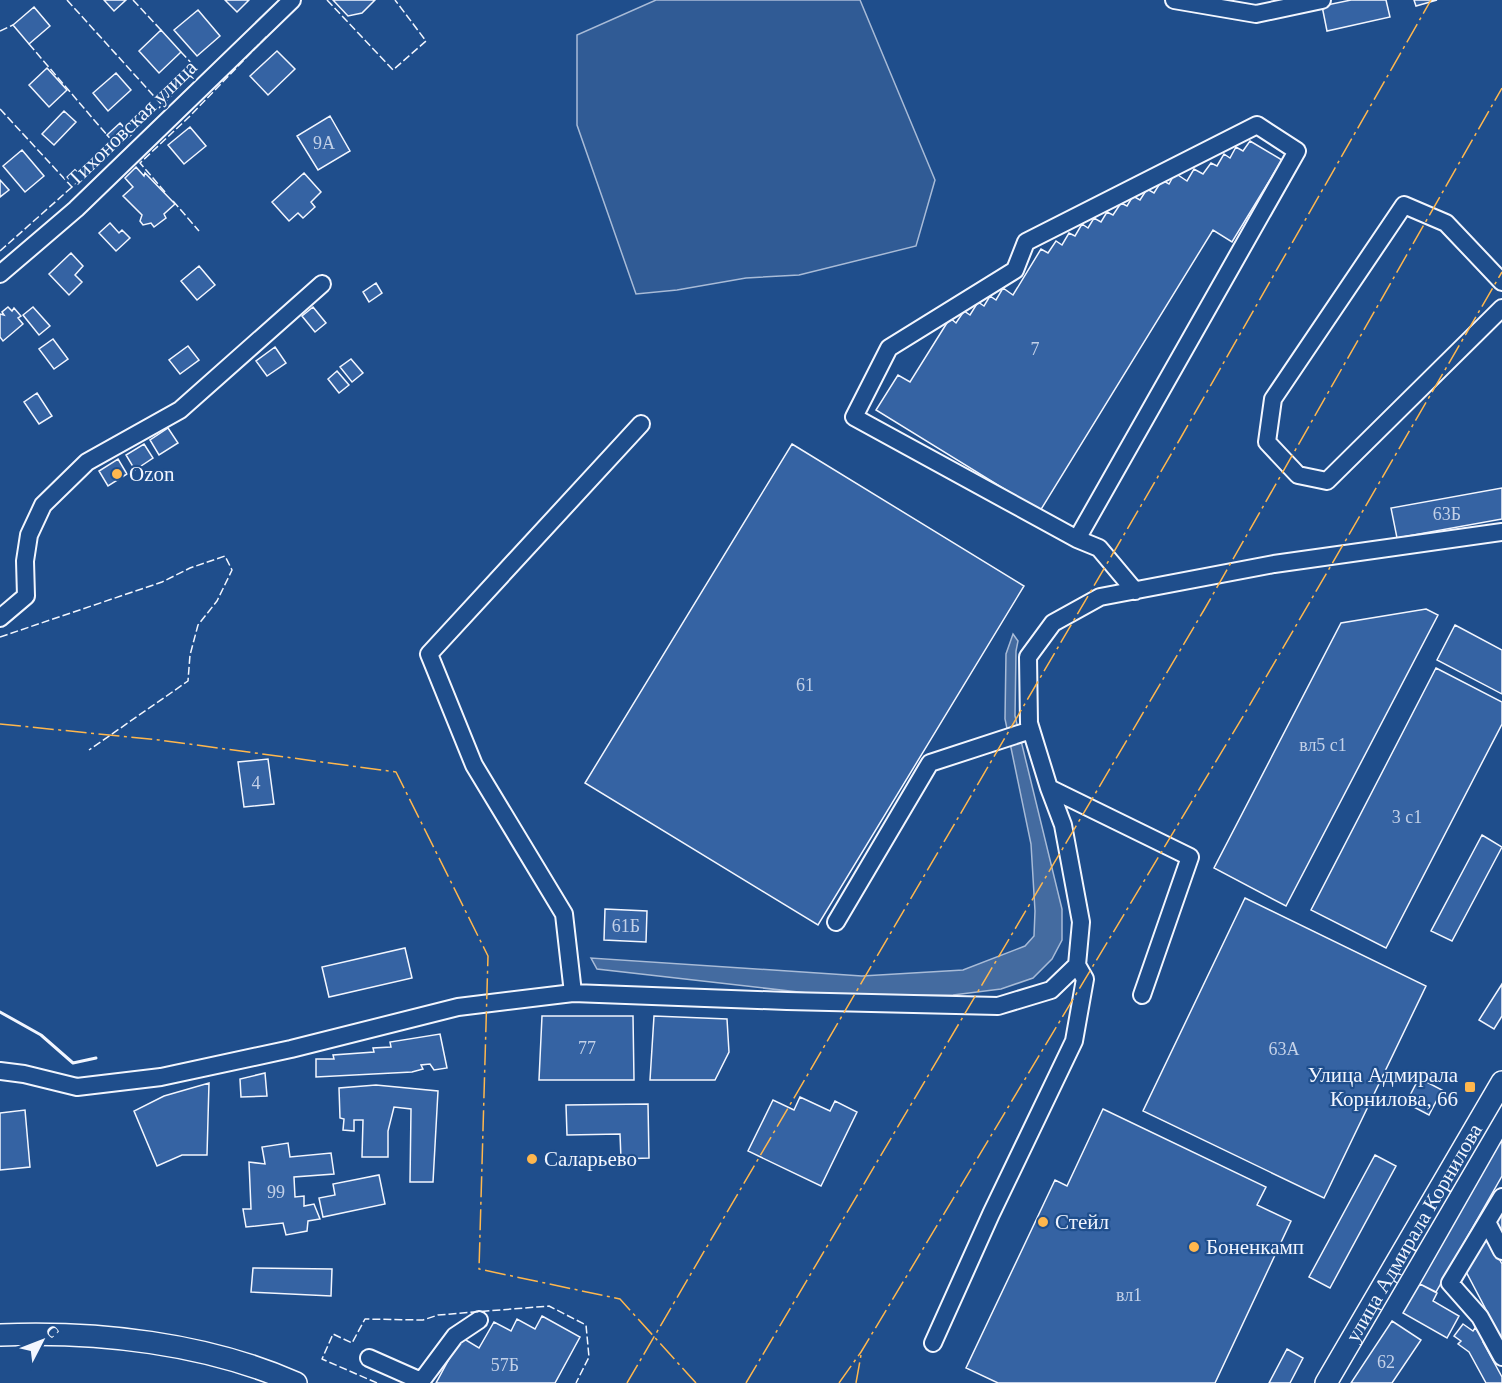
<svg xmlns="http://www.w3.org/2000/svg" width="1502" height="1383" font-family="'Times New Roman',serif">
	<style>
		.built { fill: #305b95; stroke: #a8bbd7; stroke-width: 1.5 }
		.water { fill: #446ba0; stroke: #a8bbd7; stroke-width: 1.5 }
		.building { fill: #3563a3; stroke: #f2f6ff; stroke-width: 1.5 }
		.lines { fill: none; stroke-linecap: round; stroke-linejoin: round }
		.minor-casing { stroke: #f2f6ff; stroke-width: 20 }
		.major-casing { stroke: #f2f6ff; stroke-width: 24 }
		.minor { stroke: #1f4e8c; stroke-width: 16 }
		.major { stroke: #1f4e8c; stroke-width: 21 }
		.fence { stroke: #f2f6ff; stroke-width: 1.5; stroke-dasharray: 8 3; stroke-linecap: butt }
		.wall { stroke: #f2f6ff; stroke-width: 3 }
		.power { stroke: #ffb74d; stroke-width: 1.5; stroke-dasharray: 21 4.5 3 4.5; stroke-linecap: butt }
		.poi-dot { fill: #ffb74d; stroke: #1f4e8c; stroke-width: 2 }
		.labels { text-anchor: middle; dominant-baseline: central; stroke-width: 4.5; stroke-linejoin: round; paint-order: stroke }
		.number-label { font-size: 18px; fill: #c3d1e8 }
		.street-label { font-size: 21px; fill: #f2f6ff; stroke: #1f4e8c }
		.poi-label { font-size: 21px; fill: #f2f6ff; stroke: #1f4e8c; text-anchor: start }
	</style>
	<rect width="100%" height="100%" fill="#1f4e8c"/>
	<path class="built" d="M656,0H860L935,180L916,246L799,275L746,278L677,290L636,294L577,125V35Z"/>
	<path class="water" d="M1013,634L1018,641L1016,651L1015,716L1062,909V940L1052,959L1033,978L1001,989L953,995L833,996L597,969L591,958L862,976L963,970L1025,946L1034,936L1035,911L1031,844L1005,719L1006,654Z"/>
	<path class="building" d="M104,0H126L114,11Z
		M225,0H249L237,12Z
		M333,0H375L362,13L348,16Z
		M1351,0H1386L1390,17L1327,31L1322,6Z
		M1414,0H1437L1416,6Z
		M34,7L50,26L29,44L13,25Z
		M198,10L220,36L197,56L174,30Z
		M161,30L181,52L159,73L139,51Z
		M277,51L295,69L268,95L250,76Z
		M47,68L67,90L49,107L29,85Z
		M116,73L131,90L108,111L93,93Z
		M64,111L76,122L54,145L42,134Z
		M330,116L350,151L318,170L297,136Z
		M120,123L131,135L118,147L107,135Z
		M190,127L206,146L184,164L168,145Z
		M1250,141L1282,160L1232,242L1213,230L1040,511L876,410L898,375L910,382L950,318L956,323L964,311L970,315L978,302L984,306L990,296L996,300L1003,288L1013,295L1041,249L1048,253L1056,241L1062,245L1069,233L1075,236L1082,224L1088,228L1094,218L1101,222L1107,212L1113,215L1121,203L1127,206L1133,196L1140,200L1147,189L1154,193L1162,180L1169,184L1175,173L1187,181L1194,169L1203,174L1211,163L1217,166L1224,154L1230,158L1236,147L1243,151Z
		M22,150L44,176L25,192L3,166Z
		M136,167L144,176L145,173L175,204L164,214L166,218L154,227L151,223L143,225L140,221L142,215L123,196L133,187L125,178Z
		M304,173L321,192L311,202L315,207L303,218L298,213L289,221L272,202Z
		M0,180L9,190L0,197Z
		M110,223L119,233L122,230L130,238L116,251L99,233Z
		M71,253L83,266L75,275L82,282L69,295L49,274Z
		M199,266L215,285L197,300L181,281Z
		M376,283L382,293L369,302L363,292Z
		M8,307L12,311L14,308L21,316L18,318L23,324L3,341L0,337V314L4,315L2,312Z
		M33,307L50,326L39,335L23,315Z
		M313,307L326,323L315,332L302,316Z
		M53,339L68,359L54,369L39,349Z
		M188,346L199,360L180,374L169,360Z
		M275,347L286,363L267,376L256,361Z
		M351,359L363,373L352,382L340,367Z
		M337,371L349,385L339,393L328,379Z
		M37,393L52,416L39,424L24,402Z
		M168,428L178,443L159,455L150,440Z
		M144,444L153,458L135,470L126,455Z
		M792,444L1024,586L818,925L585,783Z
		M118,459L127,474L108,486L99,471Z
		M1502,488V519L1397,538L1391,508Z
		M1426,609L1438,615L1286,906L1214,868L1341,623Z
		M1455,625L1502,650V694L1437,660Z
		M1436,668L1502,702V724L1386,948L1311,910Z
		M268,759L274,804L244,807L238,762Z
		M1482,835L1502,847L1452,941L1431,931Z
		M1245,898L1426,986L1324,1198L1143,1111Z
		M605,909L647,911L646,942L604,940Z
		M405,948L412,978L329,997L322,967Z
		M1502,984V1016L1494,1029L1479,1020Z
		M542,1016H633L634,1080H539Z
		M654,1016L727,1019L729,1052L715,1080H650Z
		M440,1034L447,1068L434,1070L430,1064L421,1065L423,1069L412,1072L316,1077V1059H334L333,1055L374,1052L373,1048L391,1047L390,1042Z
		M265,1073L267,1096L241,1097L240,1079Z
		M1419,1078L1442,1090L1429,1115L1406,1103Z
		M209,1083L207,1155H182L157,1166L134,1111L164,1096Z
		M376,1085L438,1091L433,1182H410L411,1109L394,1107L388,1131V1157H362L363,1120H354V1131L343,1130L344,1119L340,1118L339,1088Z
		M800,1097L830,1111L835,1101L857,1112L821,1186L748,1151L773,1100L794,1110Z
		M648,1104L649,1158L621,1159L620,1134L567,1135L566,1105Z
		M1103,1109L1266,1187L1257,1205L1291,1221L1215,1383H998L966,1368L1055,1180L1067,1186Z
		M25,1110L30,1167L0,1170V1113Z
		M1502,1140V1176L1436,1292L1420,1284Z
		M288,1143L290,1157L331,1153L334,1174L294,1177L295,1197L304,1196V1206L314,1204L320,1219L308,1221L307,1231L286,1235L283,1223L246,1227L243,1209H251L249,1162L265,1164L262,1147Z
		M1375,1155L1396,1166L1330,1288L1309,1277Z
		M379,1175L385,1204L323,1217L319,1198L335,1195L333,1184Z
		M1502,1208V1240L1489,1215Z
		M1482,1227L1502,1264V1340L1463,1266Z
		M253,1268L332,1269L331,1296L251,1292Z
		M1420,1284L1437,1293L1433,1301L1459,1316L1447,1338L1403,1313Z
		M542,1316L580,1337L555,1383H436L461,1337L479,1348L494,1322L511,1331L517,1319L535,1329Z
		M1392,1321L1421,1340L1392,1383H1351Z
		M1463,1324L1473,1331L1475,1328L1486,1336L1483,1342L1502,1377V1383H1486L1469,1352L1458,1344L1461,1341L1454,1336Z
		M1287,1349L1303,1358L1290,1383H1269Z"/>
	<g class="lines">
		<g class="minor-casing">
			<path id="minor" d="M1174,0L1256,14L1322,0
				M0,274L76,209L292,0
				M1502,282L1446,223L1404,205L1273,399L1267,442L1298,475L1327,481L1502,308
				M1077,539L1297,151L1257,125L1026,242L1015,270L889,348L854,417L1077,539L1099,548L1135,591
				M0,618L26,596L25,561L29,535L43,505L87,462L180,410L322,284
				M1049,788L1190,857L1142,995
				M836,922L930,763L1031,730
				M573,993L564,914L474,765L429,654L641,424
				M0,1071L24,1074L77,1087L161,1077L291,1049L458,1007L573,993L787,1001L998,1006L1051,990L1077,965L1081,922L1063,825L1049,788L1029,723L1028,657L1053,623L1100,597L1274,564L1502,532
				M1502,1197L1450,1283L1480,1317L1502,1357
				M1487,1222L1502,1251
				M933,1343L991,1214L1074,1041L1085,979L1077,965
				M369,1358L421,1381
				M420,1383L455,1336L479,1320"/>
		</g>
		<g class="major-casing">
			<g id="major">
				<path d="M0,1335C97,1331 206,1343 296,1383"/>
				<path id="s1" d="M1326,1383L1502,1082"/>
			</g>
		</g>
		<use href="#minor" class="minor"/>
		<use href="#major" class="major"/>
		<path class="fence" d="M67,0L162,105L198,70L181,52
			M133,0L161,30
			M327,0L393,70L426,41L395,0
			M0,31L13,25
			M29,44L107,135
			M0,109L72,187L118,147
			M131,135L162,105
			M165,192L140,163L189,117L268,35
			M173,201L199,231
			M0,251L72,187
			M0,637L162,582L190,568L225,556L232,570L217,601L198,625L190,655L188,681L89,750
			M377,1383L322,1359L333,1334L352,1343L365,1319L423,1320L438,1315L549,1306L586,1325L589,1357L576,1383"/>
		<path class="wall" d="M0,1012L41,1035L73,1063L96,1058"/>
		<path class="power" d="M0,724L159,740L396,772L488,956L479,1269L620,1299L696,1383
			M627,1383L1180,439L1431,0
			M746,1383L1204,610L1502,88
			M839,1383L861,1352L1248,708L1502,272
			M856,1383L861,1355"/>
	</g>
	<g class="poi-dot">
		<circle cx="117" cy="474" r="6"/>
		<rect x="1464" y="1081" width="12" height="12" rx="3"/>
		<circle cx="532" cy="1159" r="6"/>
		<circle cx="1043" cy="1222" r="6"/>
		<circle cx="1194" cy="1247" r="6"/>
	</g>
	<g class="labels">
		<g class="number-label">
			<text x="324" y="143">9А</text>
			<text x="1035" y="349">7</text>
			<text x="1447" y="514">63Б</text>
			<text x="805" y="685">61</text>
			<text x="1323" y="745">вл5 с1</text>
			<text x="256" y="783">4</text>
			<text x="1407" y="817">3 с1</text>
			<text x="626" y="926">61Б</text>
			<text x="587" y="1048">77</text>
			<text x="1284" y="1049">63А</text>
			<text x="276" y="1192">99</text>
			<text x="1129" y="1295">вл1</text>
			<text x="1386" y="1362">62</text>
			<text x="505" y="1365">57Б</text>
		</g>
		<g class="street-label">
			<text transform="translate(132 123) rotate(-44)">Тихоновская улица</text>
			<text stroke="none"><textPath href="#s1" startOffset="174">улица Адмирала Корнилова</textPath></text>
		</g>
		<g class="poi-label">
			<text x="129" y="474">Ozon</text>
			<text x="1458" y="1075" text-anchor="end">Улица Адмирала<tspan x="1458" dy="24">Корнилова, 66</tspan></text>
			<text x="544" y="1159">Саларьево</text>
			<text x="1055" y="1222">Стейл</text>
			<text x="1206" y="1247">Боненкамп</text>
		</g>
	</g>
	<g transform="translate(42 1341) rotate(48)" stroke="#1f4e8c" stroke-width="4.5" paint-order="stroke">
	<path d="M0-4.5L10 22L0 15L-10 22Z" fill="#f2f6ff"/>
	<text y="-9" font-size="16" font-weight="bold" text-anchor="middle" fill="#f2f6ff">С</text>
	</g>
</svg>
